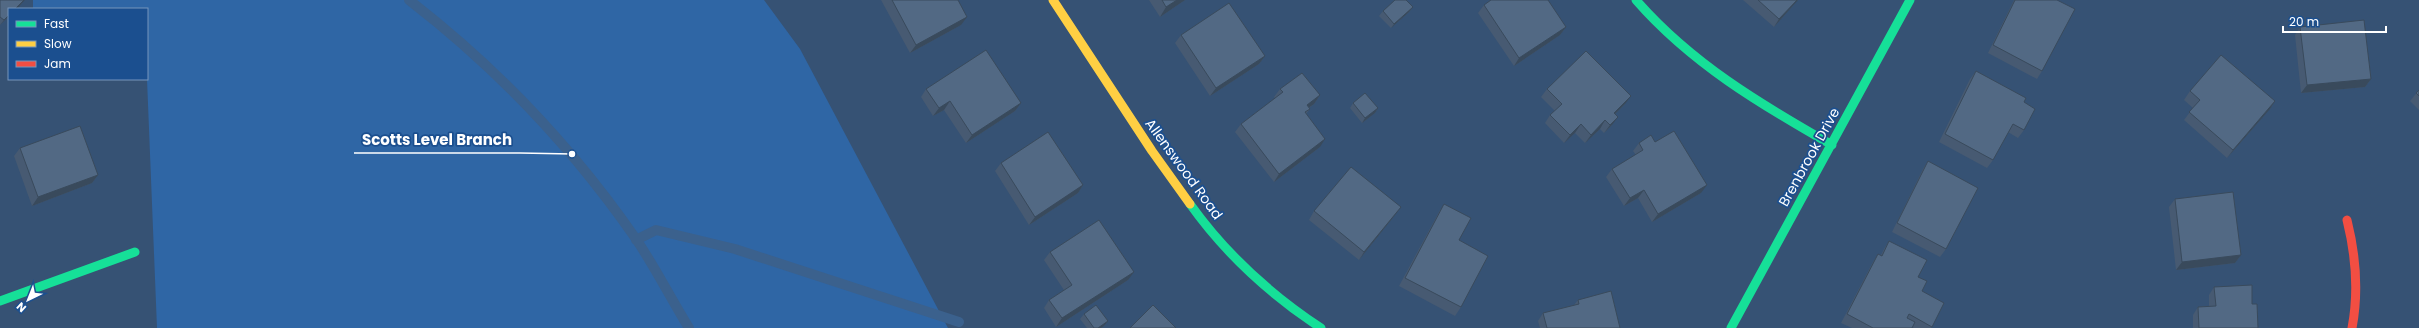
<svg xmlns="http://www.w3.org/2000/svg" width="2419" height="328" font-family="Poppins,sans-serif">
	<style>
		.green { fill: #2f66a5 }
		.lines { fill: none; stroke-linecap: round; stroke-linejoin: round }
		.stream { stroke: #3b618d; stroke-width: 10 }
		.fast { stroke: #16e098; stroke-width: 9 }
		.slow { stroke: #ffcf43; stroke-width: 9 }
		.jam { stroke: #f24e42; stroke-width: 9 }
		.wall { fill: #475a72 }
		.shaded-wall { fill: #394a5c }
		.building { fill: #526984; stroke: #394a5c }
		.labels { text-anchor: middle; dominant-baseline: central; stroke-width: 3.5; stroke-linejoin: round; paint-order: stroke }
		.street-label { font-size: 14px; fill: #fff; stroke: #1b4f8f }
		.leader { fill: none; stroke: #fff; stroke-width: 1.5 }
		.callout-dot { fill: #fff; stroke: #1b4f8f; stroke-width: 1.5 }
		.callout-label { font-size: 15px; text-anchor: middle; font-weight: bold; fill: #fff; stroke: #1b4f8f; stroke-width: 3.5; stroke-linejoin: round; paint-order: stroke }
	</style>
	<rect width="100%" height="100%" fill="#365274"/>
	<path class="green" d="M33,0H764L800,49L948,328H157L147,79V9H33Z"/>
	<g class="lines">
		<path class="stream" d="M409,0C497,68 573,148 636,239C655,267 671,299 689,328
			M636,240L656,230L735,249L959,322"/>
		<path class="fast" d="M1636,0C1691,63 1760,104 1832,145
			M1190,204C1225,253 1271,295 1321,328
			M0,301L135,252
			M1731,328L1910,0"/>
		<path class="slow" d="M1053,0L1152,151L1190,204"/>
		<path class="jam" d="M2347,220C2356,256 2359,291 2352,328"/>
	</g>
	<path class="wall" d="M0,0L22,3L17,9H9V16L0,25Z
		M881,0H958L961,25L910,53Z
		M1149,0H1185L1160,17Z
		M1743,0H1798L1774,27Z
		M2014,0H2057L2042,71L2037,79L1988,53Z
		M1484,5L1566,27L1560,35L1514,66L1478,13Z
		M1413,7L1409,12L1391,28L1379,16L1383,11Z
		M2300,27L2371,79L2365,87L2301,93L2295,35Z
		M1181,35L1265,56L1259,64L1210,96L1175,43Z
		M1976,71L2024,102V130L2018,138L2008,132L1993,160L1987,168L1939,142L1970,79Z
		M926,89L1021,103L1015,111L966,143L944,110L933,116L921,97Z
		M1280,89L1320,95L1314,104L1309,108L1310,109L1306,114L1320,147L1274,182L1235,132L1241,124L1275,98L1274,97Z
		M1547,89L1625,104L1615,114L1612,125L1604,133L1600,129L1585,143L1575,133L1564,143L1545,123L1550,115L1555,111L1541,97Z
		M2419,90V110L2410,101Z
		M2190,91L2275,101L2270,109L2227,158L2184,120L2193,108L2184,100Z
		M1353,103L1378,108L1375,113L1362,123L1350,108Z
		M1655,142L1701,193L1652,222L1638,198L1624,206L1606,177L1612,169L1636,155L1633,151L1639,143Z
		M20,148L98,175L92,183L32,206L14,156Z
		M1928,161L1946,249L1940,257L1892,232L1923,169Z
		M1001,163L1083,185L1078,193L1029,225L995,171Z
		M2175,199L2241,255L2235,263L2176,270L2169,207Z
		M1444,204L1459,240L1461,307L1455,316L1399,286L1439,212Z
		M1401,207L1395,215L1359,260L1309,220L1314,211Z
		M1889,241L1918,277L1932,327L1931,328H1914L1912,327V328H1852L1841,323L1873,262L1878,254L1881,255L1884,249Z
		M1050,252L1128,280L1056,327L1044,308L1049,300L1064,290L1044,260Z
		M2214,287L2252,304L2258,328H2193V315L2198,307L2209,306V295Z
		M1578,300L1620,328H1540L1538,321L1543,313L1574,305Z
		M1084,314L1108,321L1104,326L1101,328H1087L1080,319Z"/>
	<path class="shaded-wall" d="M24,0H25L22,3L17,9H15Z
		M1177,0H1185L1160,17L1166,7Z
		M1797,0H1798L1774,27L1779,19Z
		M1413,7L1409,12L1391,28L1394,24Z
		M9,15V16L0,25L4,20Z
		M967,17L961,25L910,53L916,45Z
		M1566,27L1560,35L1514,66L1519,58Z
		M1265,56L1259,64L1210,96L1216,88Z
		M2371,79L2365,87L2301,93L2307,85Z
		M1320,95L1314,104L1301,113L1307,105Z
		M1631,96L1625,104L1608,121L1614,113Z
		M950,101L944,110L933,116L939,108Z
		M2275,101L2270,109L2227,158L2233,150Z
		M1021,103L1015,111L966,143L972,135Z
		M1378,108L1375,113L1362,123L1365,118Z
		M1618,117L1612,125L1604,133L1610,125Z
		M1605,120L1600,129L1585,143L1591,135Z
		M1581,124L1575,133L1564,143L1570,135Z
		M1325,139L1320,147L1274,182L1279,174Z
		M98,175L92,183L32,206L38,197Z
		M1083,185L1078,193L1029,225L1035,217Z
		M1707,185L1701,193L1652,222L1658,214Z
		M1644,190L1638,198L1624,206L1630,198Z
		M1401,207L1395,215L1359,260L1364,252Z
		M2241,255L2235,263L2176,270L2182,262Z
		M1134,272L1128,280L1056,327L1062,318Z
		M1108,321L1104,326L1101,328H1098Z"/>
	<path class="building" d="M0,0H24L15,9H9V15L4,20L0,17Z
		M892,0H958L967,17L916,45Z
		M1162,0H1177L1166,7Z
		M1395,0H1406L1413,7L1394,24L1383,11Z
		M1491,0H1548L1566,27L1519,58L1484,5Z
		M1758,0H1797L1779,19Z
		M2015,0H2057L2075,9L2042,71L1993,45Z
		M1229,3L1265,56L1216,88L1181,35Z
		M2364,20L2371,79L2307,85L2300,27Z
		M986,50L1021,103L972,135L950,101L939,108L926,89Z
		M1586,51L1631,96L1614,113L1618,117L1610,125L1605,120L1591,135L1581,124L1570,135L1550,115L1562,104L1547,89Z
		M2221,55L2275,101L2233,150L2189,112L2200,100L2190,91Z
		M1976,71L2026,98L2024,102L2035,109L2024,130L2013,124L1993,160L1945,134Z
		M1302,73L1320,95L1307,105L1310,109L1305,112L1325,139L1279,174L1241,124L1283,92L1280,89Z
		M2419,90V96L2416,93Z
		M1365,93L1378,108L1365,118L1353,103Z
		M80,126L98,175L38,197L20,148Z
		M1674,131L1707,185L1658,214L1644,190L1630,198L1612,169L1643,150L1639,143L1651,135L1655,142Z
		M1048,132L1083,185L1035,217L1001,163Z
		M1928,161L1978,188L1946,249L1897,223Z
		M1351,167L1401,207L1364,252L1314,211Z
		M2233,192L2241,255L2182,262L2175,199Z
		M1444,204L1471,218L1459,240L1488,256L1461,307L1405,278Z
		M1099,220L1134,272L1062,318L1049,300L1072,285L1050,252Z
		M1889,241L1927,260L1918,277L1927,281L1922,291L1944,303L1932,327L1909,314L1907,318L1915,322L1912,328H1873L1847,314L1878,254L1882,256Z
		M2252,285V304H2257L2258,328H2199L2198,307L2216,306L2214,287Z
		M1611,291L1620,328H1547L1543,313L1579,304L1578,300Z
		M1096,305L1108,321L1098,328H1094L1084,314Z
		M1153,305L1176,328H1130Z"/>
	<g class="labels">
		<g class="street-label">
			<text transform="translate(1809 157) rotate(-61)">Brenbrook Drive</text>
			<text transform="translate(1184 169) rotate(54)">Allenswood Road</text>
		</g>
	</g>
	<path class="leader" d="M572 154L520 153H354"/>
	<circle class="callout-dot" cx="572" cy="154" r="4"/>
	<g class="callout-label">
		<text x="437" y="145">Scotts Level Branch</text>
	</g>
	<rect x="8" y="8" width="140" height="72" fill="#1b4f8f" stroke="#7695bc"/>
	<rect x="16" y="21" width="20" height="6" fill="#16e098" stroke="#7695bc"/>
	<text x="44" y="28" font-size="12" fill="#ffffff">Fast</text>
	<rect x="16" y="41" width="20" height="6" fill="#ffcf43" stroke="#7695bc"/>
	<text x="44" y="48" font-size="12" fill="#ffffff">Slow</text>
	<rect x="16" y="61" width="20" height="6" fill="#f24e42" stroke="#7695bc"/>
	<text x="44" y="68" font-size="12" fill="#ffffff">Jam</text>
	<g transform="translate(28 300) rotate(223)" stroke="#1b4f8f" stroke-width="3" paint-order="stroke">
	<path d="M0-3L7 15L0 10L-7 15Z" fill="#ffffff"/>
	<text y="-6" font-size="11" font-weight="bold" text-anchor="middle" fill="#ffffff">N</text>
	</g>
	<path d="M2283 26v6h103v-6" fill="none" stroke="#ffffff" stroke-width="2"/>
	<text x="2289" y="26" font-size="12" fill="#ffffff" stroke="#1b4f8f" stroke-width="3" paint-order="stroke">20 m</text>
</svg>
